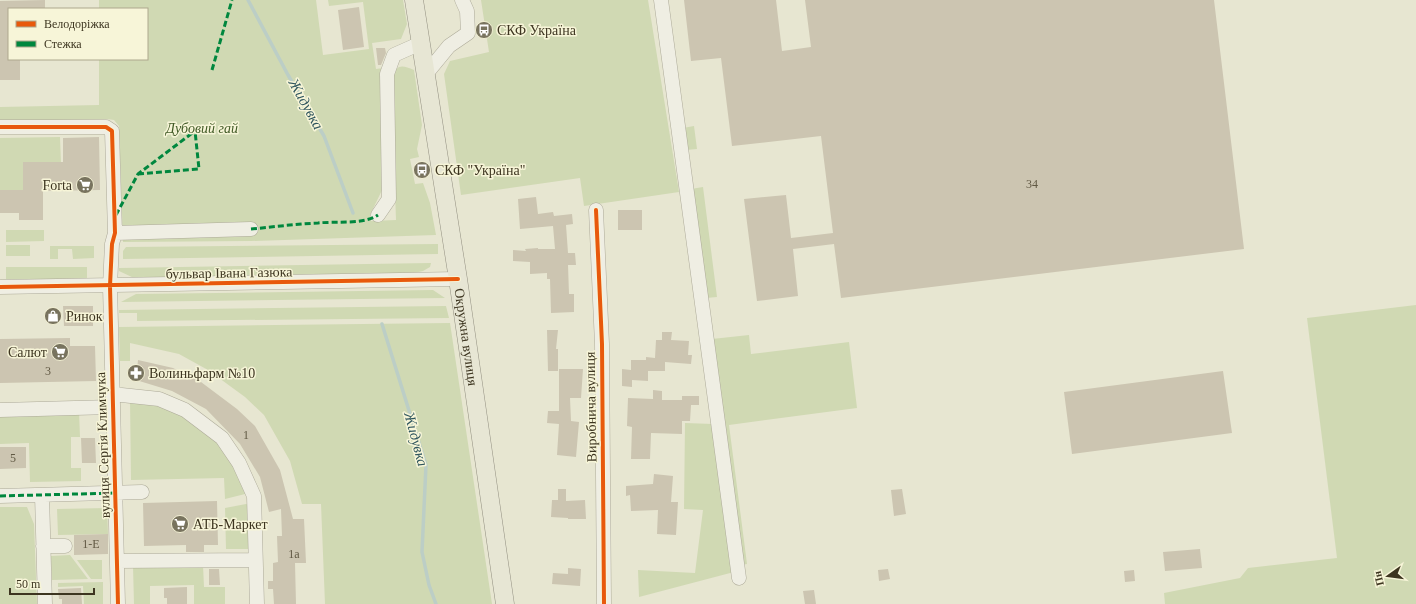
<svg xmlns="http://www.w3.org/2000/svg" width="1416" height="604" font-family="'Times New Roman',serif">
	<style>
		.green { fill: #d0d9b3 }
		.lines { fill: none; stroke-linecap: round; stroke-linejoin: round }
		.stream { stroke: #bccec6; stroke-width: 3.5 }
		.building { fill: #ccc5b1 }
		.minor-casing { stroke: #adaa99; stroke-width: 15 }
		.major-casing { stroke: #928f80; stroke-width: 19 }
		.minor { stroke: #efeee3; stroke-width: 14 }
		.major { stroke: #e7e6d4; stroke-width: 18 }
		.quiet { stroke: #00873e; stroke-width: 3; stroke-dasharray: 6 3; stroke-linecap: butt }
		.cycleway-casing { stroke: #f7f5d8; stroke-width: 6 }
		.cycleway { stroke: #e8590c; stroke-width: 4 }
		.labels { text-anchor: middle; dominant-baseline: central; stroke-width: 3; stroke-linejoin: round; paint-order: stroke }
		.number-label { font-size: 12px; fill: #615944 }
		.poi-label { font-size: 14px; fill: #3d3520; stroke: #f7f5d8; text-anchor: start }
		.park-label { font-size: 14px; font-style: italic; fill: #415a26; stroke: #f7f5d8 }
		.street-label { font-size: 14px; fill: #3d3520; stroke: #f7f5d8 }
		.water-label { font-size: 15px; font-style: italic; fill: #2f555d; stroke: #f7f5d8 }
	</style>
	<rect width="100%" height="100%" fill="#e7e6d1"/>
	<path class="green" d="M99,0H316L323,55L369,49L363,2L329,6L328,0H403L407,24L401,39L372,43L376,69L383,68L384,186L370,215L371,221L396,220L391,76C398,64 402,65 414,70L422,125L417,149L419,157L410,159L415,184L423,183L430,203L436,235L251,241L123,242L119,126L114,120L107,119L0,121V107L99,105V59H147V9H99Z
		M481,0H648L679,192L584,206L580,178L461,195L444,74L450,61L489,52Z
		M694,126L697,149L686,150L683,128Z
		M60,137L61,164L47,162H23L29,190H0V138Z
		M703,187L717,297L706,298L691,189Z
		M6,230H44V241L6,242Z
		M438,244V254L123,259V251L126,247Z
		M6,245H30V256H6Z
		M50,246H94V258L73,259L72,249H58V259H50Z
		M431,263L430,267L423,271L414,273L134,278L119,271V268Z
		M6,267H87V279H6Z
		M433,290L445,298L121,302L136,294Z
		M1416,305V604H1165L1164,593L1240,578L1248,568L1337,558L1307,318Z
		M446,306L449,318L137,321V313H119V310Z
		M450,323L492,604H325L321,504H302L290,461L264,415L245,397L208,370L179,354L130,343V361H120L119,327Z
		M749,335L751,354L849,342L857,408L729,425L747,564L740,565L712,339Z
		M130,399L141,400L183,413L219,441L247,489L245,494L225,499L224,478L131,480Z
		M79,411L80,437H71V468H81V481L30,482L29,443L0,444V413Z
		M685,423L713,424L734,572L639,597L638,570L695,573L703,510L684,509Z
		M246,504L251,506L252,549H226L225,508Z
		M0,507H27L34,524L37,604H0Z
		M107,508L108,534L58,535L57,509Z
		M70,555L88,579L52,580L51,556Z
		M77,560H102V579H91Z
		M203,565L204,587H225V604H194V585L150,586V604H134L133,566Z
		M103,582V604H84L83,586L58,587V583Z"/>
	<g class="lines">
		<path class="stream" d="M248,0L288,75L324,136L353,213
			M382,324L426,465L422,552L429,585L436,604"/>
	</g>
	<path class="building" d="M45,0V9H9V59H20V80H0V1Z
		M684,0H776L782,51L811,47L805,0H1214L1244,249L841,298L834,244L793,249L798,296L757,301L744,199L786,195L791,238L833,233L821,136L732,146L721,58L691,61Z
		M359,7L364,47L343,50L338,10Z
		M376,48H385L386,53L381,65H378Z
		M99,137L100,190L43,191V220H19V213H0V190H23V162H63V138Z
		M536,197L538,214L553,212L554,216L572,214L573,224L566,225L568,253H575L576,265H568L569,294H574V312L551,313L550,279H547V273L530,274V262L513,261V250L526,251L525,249L538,248V249H555L553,226L520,229L518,199Z
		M618,210H642V230H618Z
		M63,306H93V326H64Z
		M547,330H558L556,349H558V371H548Z
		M662,332H672L671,340L689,341L688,355H692L691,364L665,362V371H648V381L632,380V387L622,386V369L631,370V360H646V357L655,358L656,340H662Z
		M70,338V346H95L96,381L0,383V339Z
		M138,360L173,368L201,382L237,409L255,426L280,470L293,519H304L306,563H295L296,604H274L273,589H268V581H273V563L278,562L277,536H282L281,509L269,512L260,477L240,444L206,409L172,391L136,380Z
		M559,369H583L581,398H570L571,421L579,422L576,457L557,455L559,424L547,423L548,411H559Z
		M1223,371L1232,433L1072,454L1064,392Z
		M653,390L662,391V400H682V396H699V405H691L690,421H682V434L651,433L650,459H631L632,427L627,426L628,398L653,399Z
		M81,438H95L96,463H82Z
		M0,447H26V468L0,469Z
		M654,474L673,476L671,502H678L676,535L657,534L658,510L631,511L630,495L626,496V486L653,484Z
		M558,489H566V501L585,500L586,519H568V518L551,517L552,500H558Z
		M902,489L906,514L894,516L891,490Z
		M217,501L218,545H204V552H186V545L144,546L143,503Z
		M108,534V554L74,555V535Z
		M1200,549L1202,568L1165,571L1163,552Z
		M568,568L581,569L580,586L552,584L553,573L568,574Z
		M209,569H219L220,585H209Z
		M888,569L890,579L879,581L878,570Z
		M1134,570L1135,581L1125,582L1124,571Z
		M187,587V604H167V598H164V588Z
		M81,588L82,604H62V599H59L58,589Z
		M814,590L816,604H805L803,591Z"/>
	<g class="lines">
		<g class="minor-casing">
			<path id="minor" d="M661,0L739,578
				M426,74L449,46L468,33L467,11L462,0
				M0,127H106L112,131L115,233L112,244L110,286L118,604
				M596,210L602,344L604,604
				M378,215L389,199L387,74L394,55L421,43
				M115,233L251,229
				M0,287L458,279
				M112,394L159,399L185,410L222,438L239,463L254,496L257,604
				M0,410L112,407
				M42,495L45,604
				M0,496L142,492
				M43,546H65
				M117,561L255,560"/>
		</g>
		<g class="major-casing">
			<g id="major">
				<path id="s1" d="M414,0L458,279L505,604"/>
			</g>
		</g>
		<use href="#minor" class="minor"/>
		<use href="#major" class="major"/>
		<path class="quiet" d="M212,70L232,0
			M138,174L199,169L195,131
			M116,215L138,174L195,131
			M251,229C273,227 295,224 318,223C336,221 363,225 378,215
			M0,496L115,493"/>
		<g class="cycleway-casing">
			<path id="cycleway" d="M0,127H106L112,131L115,233L112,244L110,286L118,604
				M596,210L602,344L604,604
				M0,287L458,279"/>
		</g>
		<use href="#cycleway" class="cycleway"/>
	</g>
	<defs>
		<g id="bus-disc" transform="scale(0.9)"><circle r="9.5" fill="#78735e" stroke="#f7f5d8"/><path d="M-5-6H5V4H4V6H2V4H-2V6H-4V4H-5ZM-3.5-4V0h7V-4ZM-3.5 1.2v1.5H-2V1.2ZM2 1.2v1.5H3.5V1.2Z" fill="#fff"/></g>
		<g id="supermarket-disc" transform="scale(0.9)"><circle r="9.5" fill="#78735e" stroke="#f7f5d8"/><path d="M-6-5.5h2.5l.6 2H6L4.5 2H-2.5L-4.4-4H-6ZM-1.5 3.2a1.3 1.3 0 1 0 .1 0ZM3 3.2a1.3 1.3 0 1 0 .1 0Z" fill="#fff"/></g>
		<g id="shop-disc" transform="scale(0.9)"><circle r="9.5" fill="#78735e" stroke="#f7f5d8"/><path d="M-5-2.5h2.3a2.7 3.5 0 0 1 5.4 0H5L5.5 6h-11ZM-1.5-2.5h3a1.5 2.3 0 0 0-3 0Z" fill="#fff"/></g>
		<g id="pharmacy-disc" transform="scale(0.9)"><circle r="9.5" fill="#78735e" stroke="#f7f5d8"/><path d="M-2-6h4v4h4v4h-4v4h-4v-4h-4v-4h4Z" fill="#fff"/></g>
	</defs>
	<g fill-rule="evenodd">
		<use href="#bus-disc" x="484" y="30"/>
		<use href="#bus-disc" x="422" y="170"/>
		<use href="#supermarket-disc" x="85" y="185"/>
		<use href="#shop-disc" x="53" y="316"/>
		<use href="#supermarket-disc" x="60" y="352"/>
		<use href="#pharmacy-disc" x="136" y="373"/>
		<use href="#supermarket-disc" x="180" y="524"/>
	</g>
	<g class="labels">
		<g class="number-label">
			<text x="1032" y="184">34</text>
			<text x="48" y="371">3</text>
			<text x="246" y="435">1</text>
			<text x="13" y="458">5</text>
			<text x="91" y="544">1-Е</text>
			<text x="294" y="554">1а</text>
		</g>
		<g class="poi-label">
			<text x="497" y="30">СКФ Україна</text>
			<text x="435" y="170">СКФ "Україна"</text>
			<text x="72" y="185" text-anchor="end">Forta</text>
			<text x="66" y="316">Ринок</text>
			<text x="47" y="352" text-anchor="end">Салют</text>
			<text x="149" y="373">Волиньфарм №10</text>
			<text x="193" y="524">АТБ-Маркет</text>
		</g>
		<g class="park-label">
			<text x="202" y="128">Дубовий гай</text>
		</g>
		<g class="street-label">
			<text transform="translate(229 273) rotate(-1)">бульвар Івана Газюка</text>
			<text stroke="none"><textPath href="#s1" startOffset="341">Окружна вулиця</textPath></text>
			<text transform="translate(591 407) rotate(-91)">Виробнича вулиця</text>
			<text transform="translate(103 445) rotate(-92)">вулиця Сергія Климчука</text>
		</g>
		<g class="water-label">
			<text transform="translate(306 104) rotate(61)">Жидувка</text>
			<text transform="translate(416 439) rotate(75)">Жидувка</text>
		</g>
	</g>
	<rect x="8" y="8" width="140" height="52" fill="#f7f5d8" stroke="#ada88e"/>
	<rect x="16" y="21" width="20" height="6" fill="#e8590c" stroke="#ada88e"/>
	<text x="44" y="28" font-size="12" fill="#3d3520">Велодоріжка</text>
	<rect x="16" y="41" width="20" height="6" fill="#00873e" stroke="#ada88e"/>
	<text x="44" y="48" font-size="12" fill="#3d3520">Стежка</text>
	<g transform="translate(1388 576) rotate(256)" stroke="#f7f5d8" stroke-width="3" paint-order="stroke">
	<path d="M0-3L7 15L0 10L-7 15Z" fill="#3d3520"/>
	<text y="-6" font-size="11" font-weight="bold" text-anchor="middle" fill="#3d3520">Пн</text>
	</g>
	<path d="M10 588v6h84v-6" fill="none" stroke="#3d3520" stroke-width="2"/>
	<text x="16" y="588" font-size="12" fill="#3d3520" stroke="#f7f5d8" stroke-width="3" paint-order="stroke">50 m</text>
</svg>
